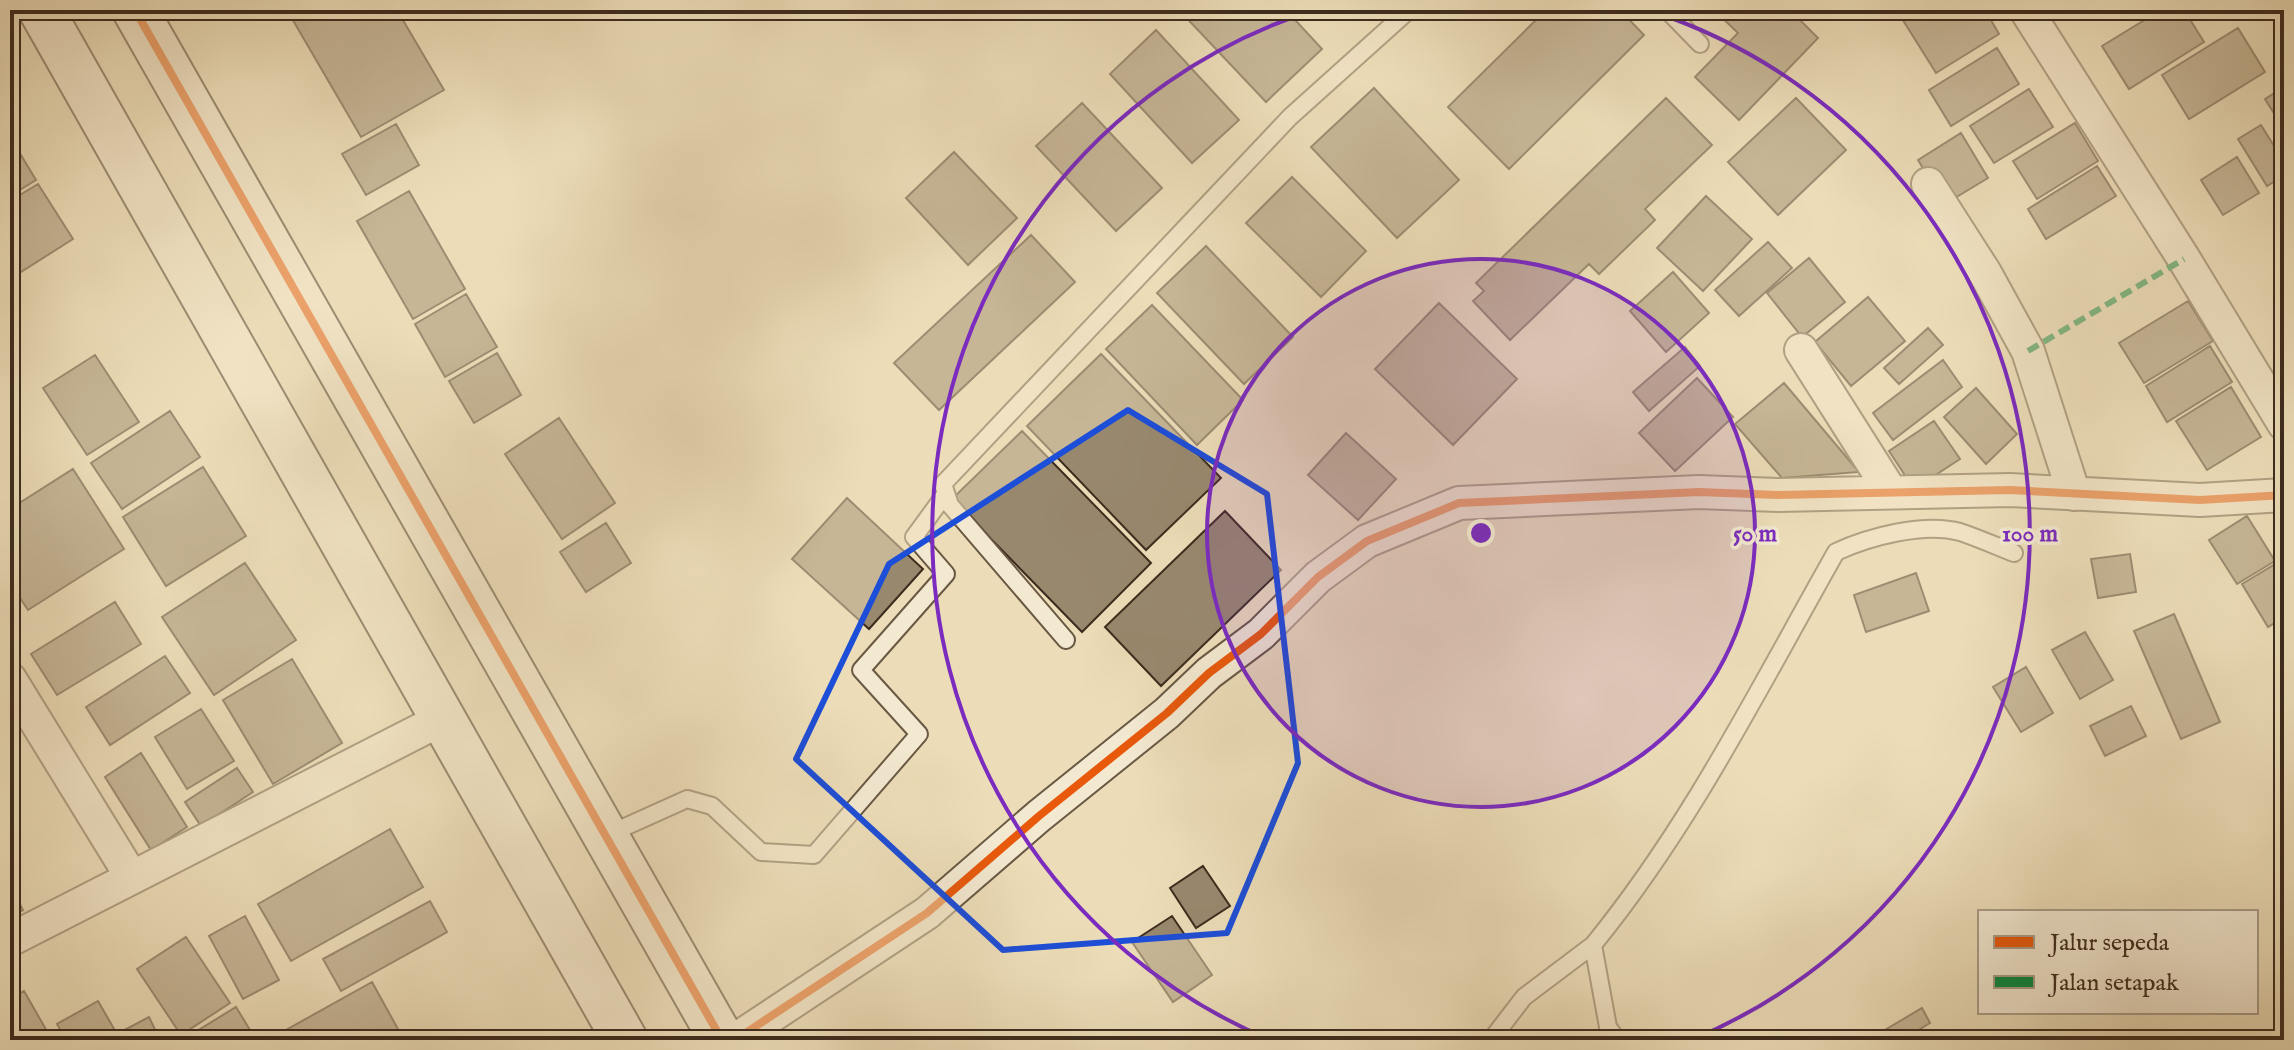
<svg xmlns="http://www.w3.org/2000/svg" width="2294" height="1050" font-family="'IM FELL English',serif">
	<style>
		.building { fill: #98886e; stroke: #3d2c1e; stroke-width: 2 }
		.lines { fill: none; stroke-linecap: round; stroke-linejoin: round }
		.lane-casing { stroke: #695844; stroke-width: 20 }
		.street-casing { stroke: #695844; stroke-width: 36 }
		.secondary-casing { stroke: #3d2c1e; stroke-width: 48 }
		.lane { stroke: #f3e9d1; stroke-width: 16 }
		.street { stroke: #f3e9d1; stroke-width: 32 }
		.secondary { stroke: #f3e9d1; stroke-width: 44 }
		.quiet { stroke: #00873e; stroke-width: 6; stroke-dasharray: 12 6; stroke-linecap: butt }
		.cycleway-casing { stroke: #f3e9d1; stroke-width: 13 }
		.cycleway { stroke: #e8590c; stroke-width: 8 }
		.marked { fill: none; stroke: #1d4ed8; stroke-width: 6; stroke-linejoin: round }
		.ring { fill: none; stroke: #7b2cbf; stroke-width: 4 }
		.centre { fill: #7b2cbf; stroke: #f3e9d1; stroke-width: 4 }
		.ring-label { font-size: 24px; text-anchor: middle; font-weight: bold; fill: #7b2cbf; stroke: #f3e9d1; stroke-width: 7; stroke-linejoin: round; paint-order: stroke }
	</style>
	<rect width="100%" height="100%" fill="#ecddb8"/>
	<filter id="stains"><feTurbulence type="fractalNoise" baseFrequency=".0025" numOctaves="4"/><feColorMatrix values="0 0 0 0 .2 0 0 0 0 .09 0 0 0 0 .02 0 0 0 .5 -.17"/></filter>
	<radialGradient id="worn" r=".72"><stop offset=".6" stop-color="#630" stop-opacity="0"/><stop offset="1" stop-color="#630" stop-opacity=".3"/></radialGradient>
	<path class="building" d="M287,10H397L444,90L361,137Z
		M1179,10H1286L1322,49L1266,102Z
		M1546,10H1620L1644,35L1509,169L1448,107Z
		M1714,10H1790L1818,38L1739,120L1695,77L1738,33Z
		M1913,10H1985L1999,34L1936,73L1901,17Z
		M2161,10H2184L2204,42L2129,89L2102,46Z
		M2238,28L2265,72L2189,119L2162,75Z
		M1156,30L1239,120L1192,163L1110,74Z
		M1997,48L2019,84L1951,126L1929,90Z
		M2284,87V129L2265,99Z
		M1374,88L1459,180L1397,238L1311,147Z
		M2029,89L2053,127L1994,163L1970,126Z
		M1666,98L1712,145L1645,209L1655,220L1599,274L1589,264L1510,340L1473,301L1484,291L1476,283Z
		M1796,98L1846,150L1778,215L1728,162Z
		M1082,103L1162,188L1116,231L1036,146Z
		M2075,123L2098,161L2037,199L2013,161Z
		M396,124L419,165L366,195L342,154Z
		M2261,125L2284,162V175L2267,186L2238,139Z
		M1961,133L1988,178L1945,204L1918,160Z
		M10,137L36,180L10,196Z
		M954,152L1017,218L968,265L906,198Z
		M2237,157L2259,193L2223,215L2201,180Z
		M2097,166L2116,196L2046,239L2028,209Z
		M1292,177L1366,251L1321,297L1246,223Z
		M38,184L73,239L10,279V201Z
		M409,191L465,289L413,319L357,221Z
		M1706,196L1752,239L1703,291L1657,248Z
		M1031,235L1075,282L939,410L894,363Z
		M1768,242L1792,268L1739,316L1715,290Z
		M1206,246L1293,337L1244,384L1157,293Z
		M1809,258L1845,302L1802,337L1767,293Z
		M1673,272L1709,313L1666,352L1630,311Z
		M466,294L497,347L445,377L415,324Z
		M1868,297L1905,341L1851,386L1815,342Z
		M2188,301L2213,341L2144,383L2119,343Z
		M1439,303L1517,379L1453,445L1375,369Z
		M1152,305L1243,400L1197,445L1106,349Z
		M1928,328L1943,345L1899,384L1884,368Z
		M2210,346L2232,382L2167,422L2146,386Z
		M1685,347L1700,366L1649,411L1633,392Z
		M497,353L521,395L474,423L449,381Z
		M1101,354L1221,478L1146,550L1027,426Z
		M95,355L139,422L87,455L43,388Z
		M1943,360L1962,387L1893,440L1873,413Z
		M1697,378L1733,417L1675,471L1639,433Z
		M1784,383L1859,472L1782,478L1735,424Z
		M2231,387L2261,437L2207,470L2176,421Z
		M1976,388L2017,434L1986,464L1944,417Z
		M170,411L200,457L122,509L91,463Z
		M559,418L615,503L562,539L505,454Z
		M1934,421L1960,459L1914,489L1889,451Z
		M1022,431L1151,563L1082,632L952,499Z
		M1346,433L1396,479L1358,520L1308,475Z
		M203,467L246,536L166,586L123,517Z
		M73,469L124,549L28,610L10,583V509Z
		M847,498L923,569L869,629L792,559Z
		M1225,511L1281,570L1161,686L1105,627Z
		M2247,516L2275,561L2237,584L2209,540Z
		M606,523L631,563L586,592L560,552Z
		M2130,554L2136,592L2098,598L2091,559Z
		M2282,560L2284,617L2268,627L2242,584Z
		M245,563L296,640L214,695L162,617Z
		M1916,573L1929,611L1866,632L1854,595Z
		M115,602L141,644L57,695L31,654Z
		M2174,614L2220,722L2181,739L2134,631Z
		M2085,632L2113,680L2080,699L2052,650Z
		M165,656L190,693L110,745L86,707Z
		M292,659L342,743L273,784L223,700Z
		M2026,667L2053,713L2021,732L1993,687Z
		M2131,706L2146,736L2105,756L2090,726Z
		M201,709L234,761L187,789L155,737Z
		M141,753L187,827L151,850L105,777Z
		M237,768L253,792L201,826L185,802Z
		M390,829L423,887L291,961L258,904Z
		M1203,866L1230,906L1196,928L1170,888Z
		M10,886L23,910L10,917Z
		M430,901L447,932L341,991L323,959Z
		M245,916L279,980L243,999L209,936Z
		M1172,916L1212,975L1173,1002L1132,942Z
		M186,937L230,1003L181,1035L137,969Z
		M372,982L404,1040H268Z
		M24,991L52,1040H19L10,1025V1000Z
		M98,1001L117,1034L149,1017L160,1040H66L57,1024Z
		M236,1007L253,1035L245,1040H189L187,1037Z
		M1922,1008L1930,1023L1902,1040H1868Z
		M901,1030L908,1040H885Z"/>
	<g class="lines">
		<g class="lane-casing">
			<path id="lane" d="M1667,10L1700,44
				M1066,640L950,505L943,484L1290,117L1409,10
				M607,835L687,799L712,806L761,852L814,855L919,734L861,670L946,574L914,537L944,496
				M1491,1040L1524,997L1593,945
				M1617,1040L1608,1027L1593,945C1691,825 1760,686 1836,552C1868,537 1924,522 1960,532C1978,538 1996,546 2014,553"/>
		</g>
		<g class="street-casing">
			<path id="street" d="M2026,10L2184,259L2284,424
				M1928,184L1985,273L2028,351L2074,494
				M1801,350L1891,492
				M10,679L131,876
				M10,940L444,718
				M735,1040L927,913L1039,816L1167,713L1209,673L1261,634L1318,577L1367,541L1459,503L1699,492L1778,495L2010,490L2200,500L2284,495"/>
		</g>
		<g class="secondary-casing">
			<path id="secondary" d="M41,10L625,1040
				M135,10L722,1040"/>
		</g>
		<use href="#lane" class="lane"/>
		<use href="#street" class="street"/>
		<use href="#secondary" class="secondary"/>
		<path class="quiet" d="M2028,351L2184,259"/>
		<g class="cycleway-casing">
			<path id="cycleway" d="M135,10L722,1040
				M735,1040L927,913L1039,816L1167,713L1209,673L1261,634L1318,577L1367,541L1459,503L1699,492L1778,495L2010,490L2200,500L2284,495"/>
		</g>
		<use href="#cycleway" class="cycleway"/>
	</g>
	<path d="M0 0H2294V1050H0ZM1128,410L1267,494L1298,763L1227,933L1003,950L796,759L889,564Z" fill="#ecddb8" fill-opacity=".55" fill-rule="evenodd"/>
	<path class="marked" d="M1128,410L1267,494L1298,763L1227,933L1003,950L796,759L889,564Z"/>
	<circle cx="1481" cy="533" r="274" fill="#7b2cbf" fill-opacity=".12"/>
	<g class="ring">
		<circle cx="1481" cy="533" r="274"/>
		<path d="M1266 1038A549 549 0 0 1 1311 11M1651 11A549 549 0 0 1 1696 1038"/>
	</g>
	<circle cx="1481" cy="533" r="12" class="centre"/>
	<g class="ring-label">
		<text x="1755" y="541">50 m</text>
		<text x="2030" y="541">100 m</text>
	</g>
	<rect width="2294" height="1050" fill="none" stroke="#ecddb8" stroke-width="40"/>
	<rect x="12" y="12" width="2270" height="1026" fill="none" stroke="#3d2c1e" stroke-width="4"/>
	<rect x="20" y="20" width="2254" height="1010" fill="none" stroke="#3d2c1e" stroke-width="2"/>
	<rect x="1978" y="910" width="280" height="104" fill="#f3e9d1" stroke="#aa9d89" stroke-width="2"/>
	<rect x="1994" y="936" width="40" height="12" fill="#e8590c" stroke="#aa9d89" stroke-width="2"/>
	<text x="2050" y="950" font-size="24" fill="#3d2c1e">Jalur sepeda</text>
	<rect x="1994" y="976" width="40" height="12" fill="#00873e" stroke="#aa9d89" stroke-width="2"/>
	<text x="2050" y="990" font-size="24" fill="#3d2c1e">Jalan setapak</text>
	<rect width="100%" height="100%" filter="url(#stains)"/>
	<rect width="100%" height="100%" fill="url(#worn)"/>
</svg>
